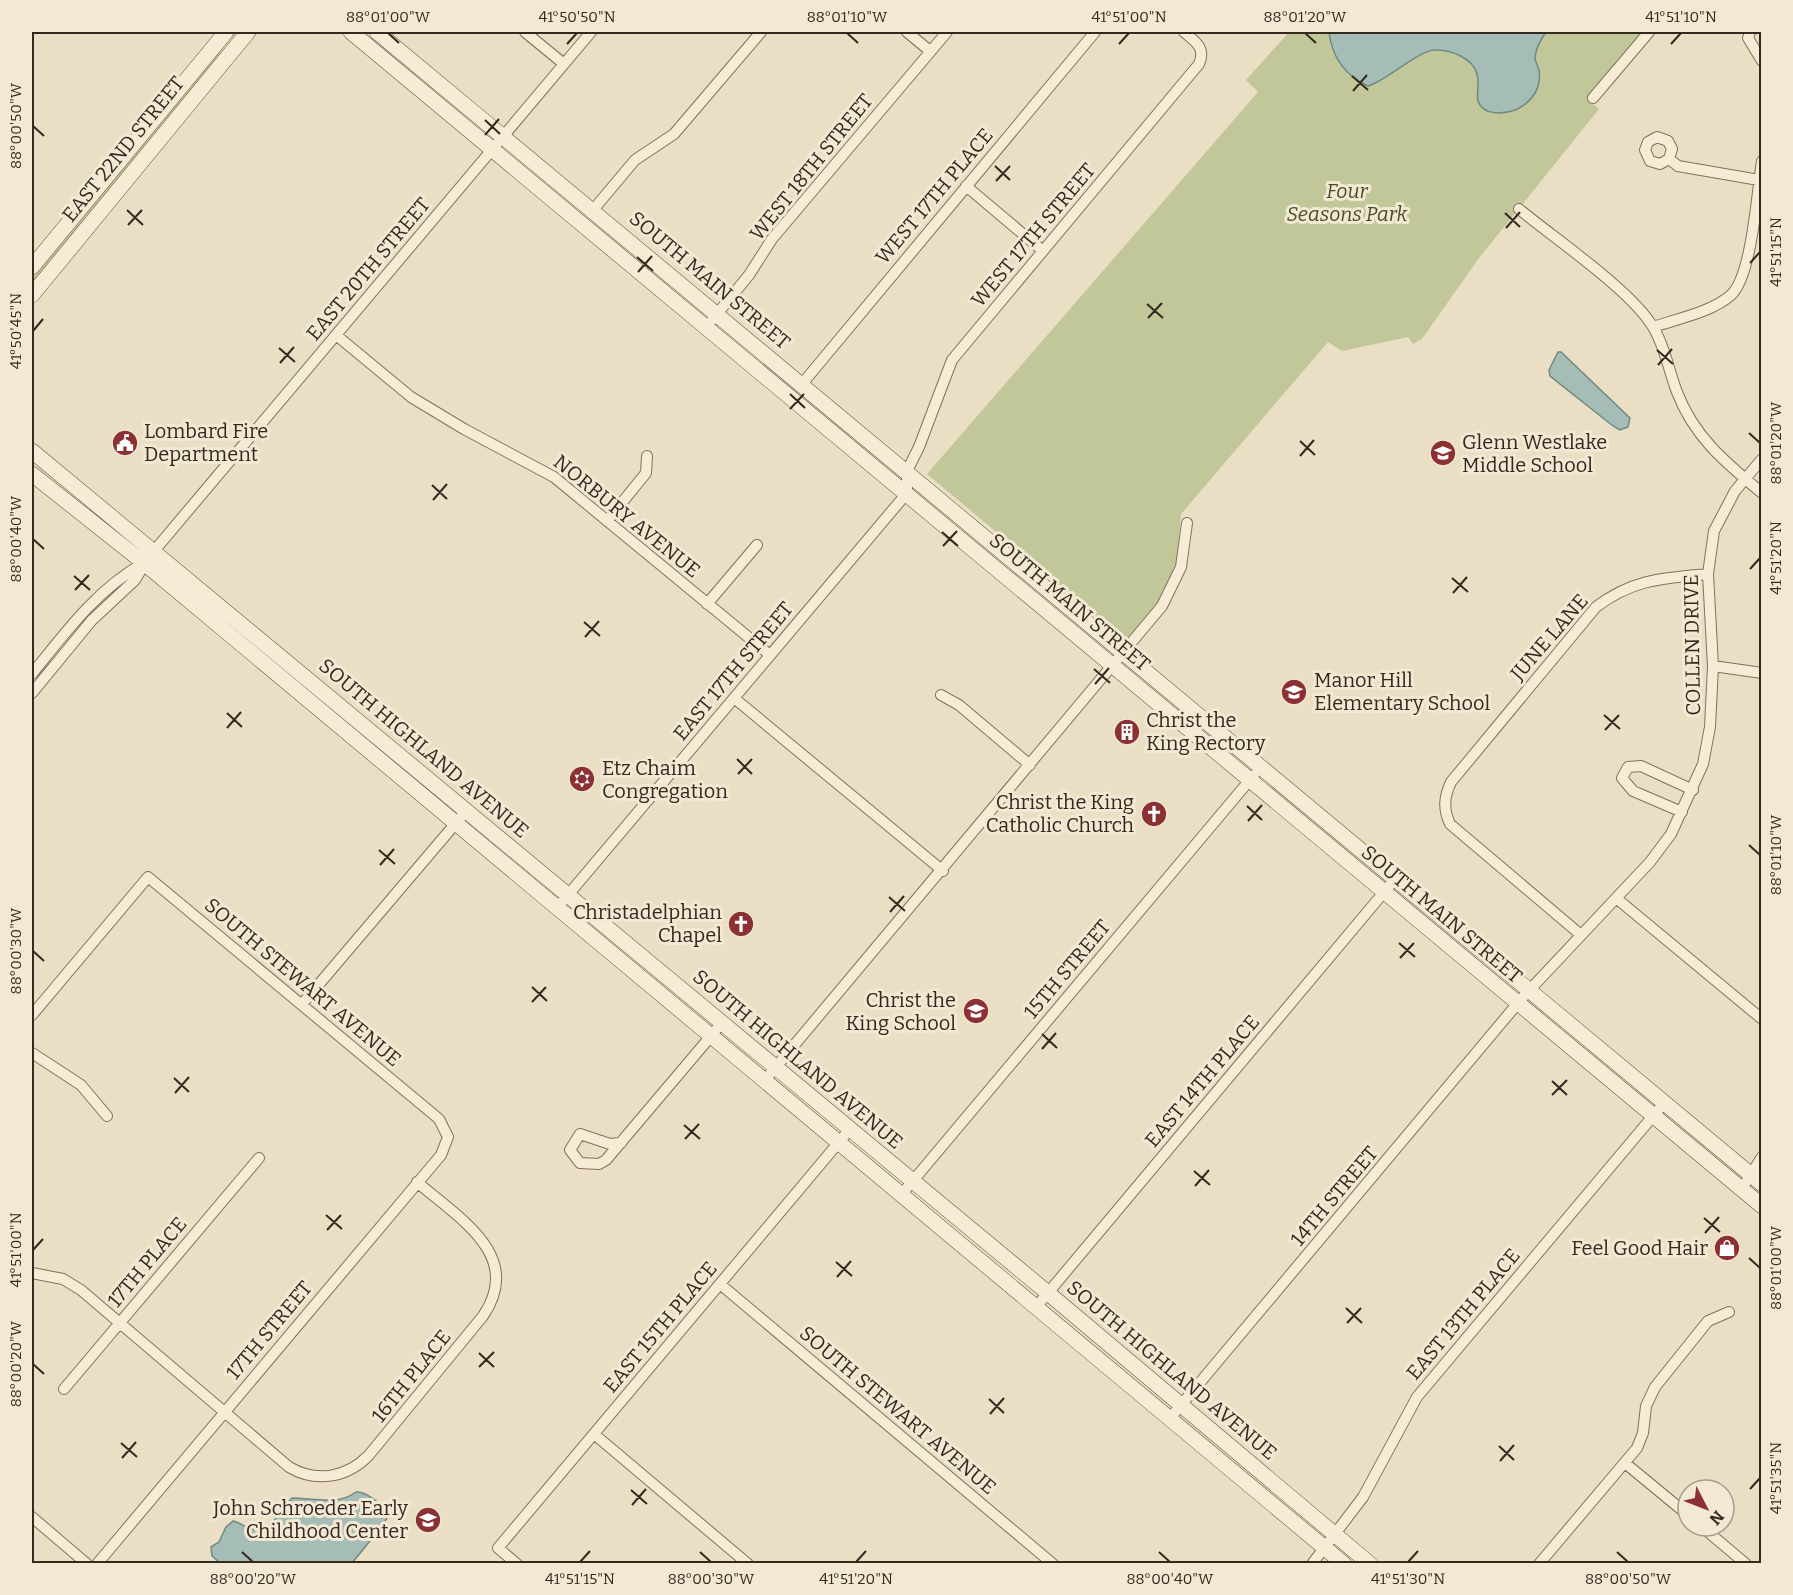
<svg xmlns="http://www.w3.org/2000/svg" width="1793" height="1595" font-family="Bitter,serif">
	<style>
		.green { fill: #c2c799 }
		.water { fill: #a5bdb6; stroke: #6d8a83; stroke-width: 1.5 }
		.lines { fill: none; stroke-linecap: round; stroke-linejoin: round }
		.street-casing { stroke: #83705c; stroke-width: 12 }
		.secondary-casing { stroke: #65513f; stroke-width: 16 }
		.street { stroke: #f6ecd6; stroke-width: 10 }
		.secondary { stroke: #f6ecd6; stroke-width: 15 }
		.ticks { fill: none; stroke: #34291f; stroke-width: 2 }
		.labels { text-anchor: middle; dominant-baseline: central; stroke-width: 6; stroke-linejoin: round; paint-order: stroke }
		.street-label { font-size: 20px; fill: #34291f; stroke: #f2e8d3 }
		.park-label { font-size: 20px; font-style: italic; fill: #454f27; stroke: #f2e8d3 }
		.poi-label { font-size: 20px; fill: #34291f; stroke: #f2e8d3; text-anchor: start }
		.neatline { fill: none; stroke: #34291f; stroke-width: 2 }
		.ticks-label { font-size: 15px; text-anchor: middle; fill: #34291f }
	</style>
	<rect width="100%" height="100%" fill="#eadec4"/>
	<path class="green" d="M1289,32H1643L1587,98L1599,109L1479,258L1422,339L1413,344L1408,337L1342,351L1328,342L1181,514L1177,563L1164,595L1131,637L1123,638L927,474L1258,92L1246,80Z
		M219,48L222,50L214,62L32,286V279L51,253Z"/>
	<path class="water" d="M1329,32H1546C1541,39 1536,48 1535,57C1535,62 1538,66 1539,70C1542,89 1531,103 1515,110C1504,114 1483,116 1478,101C1476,93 1480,83 1477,74C1473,58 1451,50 1436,50C1419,49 1387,81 1368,86C1344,75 1332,57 1329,32Z
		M1558,352H1561L1630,418L1628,427L1620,430L1613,426L1550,376L1549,370Z
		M356,1492C366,1491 385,1506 388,1516L383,1525L352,1563H220L212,1556L211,1547L219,1542L226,1527L233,1521C241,1523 248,1529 256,1530C274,1531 281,1507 292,1498C313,1498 337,1506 356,1492Z"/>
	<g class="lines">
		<g class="street-casing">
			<path id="street" d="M525,32L564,64
				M907,32L930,51
				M1750,32L1748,38L1762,61
				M1593,98L1649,32
				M1669,159L1660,164L1650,161L1645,150L1648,142L1657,137L1668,141L1672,149L1669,159L1678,166L1759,180
				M966,186L1043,251
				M1519,209C1555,239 1631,290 1653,327C1665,346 1669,372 1677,392C1694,437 1726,463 1762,493
				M593,210L635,160L674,134L761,32
				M712,320L749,275L772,239L947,32
				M1653,327C1677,319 1712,312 1731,295C1752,276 1757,192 1762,161
				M336,335L411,397L464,429L554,477L770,655
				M802,384L1095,32
				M607,521L646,473L647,456
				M707,604L757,545
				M1713,666L1762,673
				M32,674C65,633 97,589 144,563
				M32,693L92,620L135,580L149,557L591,32
				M941,695L959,705L1030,765
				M734,698L943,871
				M1682,812L1633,791L1622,778L1628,767L1641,766L1693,790
				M1616,898L1762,1019
				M557,908L907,493V471L919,447L952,360L1199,64C1206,48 1196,42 1184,32
				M1581,935L1450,824C1443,809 1444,797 1451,782L1596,607C1633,579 1663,578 1708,574
				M303,1003L467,810
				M32,1015L148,877L439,1119L448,1137L441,1155L97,1564
				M32,1053L81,1085L107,1116
				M765,1080L1162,606L1181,567L1187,523
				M621,1143L610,1144L580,1134L570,1150L580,1163L599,1164L606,1160L711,1036L722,1022
				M1741,1190L1762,1157
				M901,1195L1254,775
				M32,1273L63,1279L81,1290L289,1467C316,1483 347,1478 369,1455L483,1316C525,1255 457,1217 417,1182
				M720,1284L1053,1564
				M1037,1306L1395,879
				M64,1389L259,1158
				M1171,1417L1523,997L1650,862L1671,834L1703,764L1710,727L1713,666L1708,574L1714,531L1735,491L1762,459
				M594,1434L748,1564
				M1625,1463L1688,1515
				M32,1517L87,1564
				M1701,1526L1746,1564
				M517,1564L498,1548L850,1129
				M1312,1564L1363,1497L1417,1397L1664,1103
				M1539,1564L1637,1448L1643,1433L1646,1406L1655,1387L1708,1321L1729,1312"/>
		</g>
		<g class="secondary-casing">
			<path id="secondary" d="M351,32L1762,1206
				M377,32L1762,1184
				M32,267L226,32
				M32,295L248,32
				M32,451L1048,1293L1370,1564
				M32,474L144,563L1344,1564"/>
		</g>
		<use href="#street" class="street"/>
		<use href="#secondary" class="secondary"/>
	</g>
	<path class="ticks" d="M388,33L399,43M847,33L858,43M1305,33L1316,43M567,44L577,33M1119,44L1129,33M1671,44L1681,33M1352,76L1368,90M1353,91L1367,75M485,120L500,134M33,126L44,136M485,135L499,119M995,166L1010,180M996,181L1010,166M127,210L143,225M1505,213L1520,227M128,225L142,210M1506,228L1520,212M637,257L653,271M1750,263L1760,252M638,272L652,256M1147,304L1163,318M1148,318L1162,303M33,331L43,319M279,348L295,362M1657,350L1673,364M280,363L294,347M1658,365L1672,349M790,394L805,408M790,409L804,394M1749,433L1760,443M1300,441L1315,455M1300,456L1314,440M432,485L447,499M433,500L447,484M942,532L958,546M33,539L44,549M943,546L957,531M1750,569L1760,558M74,576L90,590M1452,578L1468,592M75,590L89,575M1453,593L1467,577M584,622L600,636M585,637L599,621M1094,669L1110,683M1095,684L1109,668M227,713L242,727M1604,715L1620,729M227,728L241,712M1605,730L1619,715M737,759L752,774M738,774L752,759M1247,806L1262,820M1248,821L1262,805M1749,845L1760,855M379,850L395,864M380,865L394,849M889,897L905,911M890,912L904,896M1399,943L1415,957M33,951L44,961M1400,958L1414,943M532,987L547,1001M532,1002L546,987M1042,1034L1057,1048M1042,1049L1056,1033M174,1078L189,1092M1552,1081L1567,1095M175,1093L189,1077M1552,1095L1567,1080M684,1125L700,1139M685,1139L699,1124M1194,1171L1210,1185M1195,1186L1209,1170M326,1215L342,1229M1704,1218L1720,1232M327,1230L341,1215M1705,1233L1719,1217M33,1250L43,1239M1749,1258L1760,1268M836,1262L852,1276M837,1277L851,1261M1346,1308L1362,1323M1347,1323L1361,1308M479,1353L494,1367M33,1364L44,1374M479,1367L494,1352M989,1399L1004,1413M990,1414L1004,1398M121,1443L137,1457M1499,1446L1514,1460M122,1458L136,1442M1500,1461L1514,1445M1750,1489L1760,1478M631,1490L647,1504M632,1505L646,1489M242,1552L253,1562M700,1552L711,1562M1159,1552L1170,1562M1617,1552L1628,1562M580,1562L590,1551M856,1562L866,1551M1408,1562L1418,1551"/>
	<defs>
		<g id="civic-disc" transform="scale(1.35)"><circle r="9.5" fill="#8c3133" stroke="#f2e8d3"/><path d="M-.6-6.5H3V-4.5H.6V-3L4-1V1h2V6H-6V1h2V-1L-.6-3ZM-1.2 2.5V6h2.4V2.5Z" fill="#fff"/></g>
		<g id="school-disc" transform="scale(1.35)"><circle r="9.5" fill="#8c3133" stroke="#f2e8d3"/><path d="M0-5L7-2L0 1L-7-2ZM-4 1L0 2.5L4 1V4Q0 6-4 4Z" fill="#fff"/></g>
		<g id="building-disc" transform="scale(1.35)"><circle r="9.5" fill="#8c3133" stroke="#f2e8d3"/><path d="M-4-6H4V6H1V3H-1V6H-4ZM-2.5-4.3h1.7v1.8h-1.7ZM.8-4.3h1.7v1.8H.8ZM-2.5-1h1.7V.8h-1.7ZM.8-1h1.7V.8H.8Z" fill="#fff"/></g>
		<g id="synagogue-disc" transform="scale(1.35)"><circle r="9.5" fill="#8c3133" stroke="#f2e8d3"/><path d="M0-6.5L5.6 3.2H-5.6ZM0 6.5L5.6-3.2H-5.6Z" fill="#fff"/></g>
		<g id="church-disc" transform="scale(1.35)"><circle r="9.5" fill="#8c3133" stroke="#f2e8d3"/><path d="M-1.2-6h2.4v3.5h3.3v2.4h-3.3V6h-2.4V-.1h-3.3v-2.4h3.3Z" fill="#fff"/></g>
		<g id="shop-disc" transform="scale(1.35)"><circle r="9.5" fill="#8c3133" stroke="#f2e8d3"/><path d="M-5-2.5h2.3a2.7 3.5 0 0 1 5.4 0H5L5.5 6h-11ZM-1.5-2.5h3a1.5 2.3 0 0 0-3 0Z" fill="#fff"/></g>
	</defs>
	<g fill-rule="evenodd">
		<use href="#civic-disc" x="125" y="443"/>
		<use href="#school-disc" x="1443" y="453"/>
		<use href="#school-disc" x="1294" y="692"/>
		<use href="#building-disc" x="1127" y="732"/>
		<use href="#synagogue-disc" x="582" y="779"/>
		<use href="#church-disc" x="1154" y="814"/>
		<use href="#church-disc" x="741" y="924"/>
		<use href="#school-disc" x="976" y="1011"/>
		<use href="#shop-disc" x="1727" y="1248"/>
		<use href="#school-disc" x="428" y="1520"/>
	</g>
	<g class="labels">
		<g class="street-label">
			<text transform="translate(123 149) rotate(-51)">EAST 22ND STREET</text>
			<text transform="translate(811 167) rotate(-51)">WEST 18TH STREET</text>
			<text transform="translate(934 196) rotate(-50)">WEST 17TH PLACE</text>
			<text transform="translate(1033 235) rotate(-50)">WEST 17TH STREET</text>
			<text transform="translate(368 269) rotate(-50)">EAST 20TH STREET</text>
			<text transform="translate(710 280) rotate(40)">SOUTH MAIN STREET</text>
			<text transform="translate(627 516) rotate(39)">NORBURY AVENUE</text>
			<text transform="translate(1070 602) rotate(40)">SOUTH MAIN STREET</text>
			<text transform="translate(1549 637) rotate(-49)">JUNE LANE</text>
			<text transform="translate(1692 645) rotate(-91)">COLLEN DRIVE</text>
			<text transform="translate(733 671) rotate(-50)">EAST 17TH STREET</text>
			<text transform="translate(424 748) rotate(40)">SOUTH HIGHLAND AVENUE</text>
			<text transform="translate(1442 914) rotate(40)">SOUTH MAIN STREET</text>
			<text transform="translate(1067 969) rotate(-50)">15TH STREET</text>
			<text transform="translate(303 982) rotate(40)">SOUTH STEWART AVENUE</text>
			<text transform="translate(798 1059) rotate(40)">SOUTH HIGHLAND AVENUE</text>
			<text transform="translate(1202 1081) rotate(-50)">EAST 14TH PLACE</text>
			<text transform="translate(1334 1196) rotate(-50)">14TH STREET</text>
			<text transform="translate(147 1262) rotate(-50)">17TH PLACE</text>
			<text transform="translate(1463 1314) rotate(-50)">EAST 13TH PLACE</text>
			<text transform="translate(660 1327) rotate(-50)">EAST 15TH PLACE</text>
			<text transform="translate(269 1330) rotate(-50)">17TH STREET</text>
			<text transform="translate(1172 1370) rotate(40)">SOUTH HIGHLAND AVENUE</text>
			<text transform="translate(411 1376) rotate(-51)">16TH PLACE</text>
			<text transform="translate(898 1410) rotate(40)">SOUTH STEWART AVENUE</text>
		</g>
		<g class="park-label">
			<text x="1347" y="191">Four<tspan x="1347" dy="23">Seasons Park</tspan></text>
		</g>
		<g class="poi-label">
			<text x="144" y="431">Lombard Fire<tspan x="144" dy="23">Department</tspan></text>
			<text x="1462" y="442">Glenn Westlake<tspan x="1462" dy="23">Middle School</tspan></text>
			<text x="1314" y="680">Manor Hill<tspan x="1314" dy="23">Elementary School</tspan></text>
			<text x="1146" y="720">Christ the<tspan x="1146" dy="23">King Rectory</tspan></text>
			<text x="602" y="768">Etz Chaim<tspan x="602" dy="23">Congregation</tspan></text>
			<text x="1134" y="802" text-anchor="end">Christ the King<tspan x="1134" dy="23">Catholic Church</tspan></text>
			<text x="722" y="912" text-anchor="end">Christadelphian<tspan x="722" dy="23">Chapel</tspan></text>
			<text x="956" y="1000" text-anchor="end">Christ the<tspan x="956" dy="23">King School</tspan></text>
			<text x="1708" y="1248" text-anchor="end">Feel Good Hair</text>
			<text x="408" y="1508" text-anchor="end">John Schroeder Early<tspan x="408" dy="23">Childhood Center</tspan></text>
		</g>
	</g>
	<rect width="1793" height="1595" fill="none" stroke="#f2e8d3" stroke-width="66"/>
	<g transform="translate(1706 1508) rotate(132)"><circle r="28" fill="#f2e8d3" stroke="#a69c8b" stroke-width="1.5"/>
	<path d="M0-4.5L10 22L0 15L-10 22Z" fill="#8c3133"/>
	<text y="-9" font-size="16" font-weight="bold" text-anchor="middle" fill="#34291f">N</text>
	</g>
	<rect x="33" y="33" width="1727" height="1529" class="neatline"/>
	<g class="ticks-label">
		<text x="388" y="22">88°01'00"W</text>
		<text x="577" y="22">41°50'50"N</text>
		<text x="847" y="22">88°01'10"W</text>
		<text x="1129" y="22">41°51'00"N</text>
		<text x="1305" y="22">88°01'20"W</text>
		<text x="1681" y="22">41°51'10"N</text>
		<text transform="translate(16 126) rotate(-90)" y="5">88°00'50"W</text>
		<text transform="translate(1776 252) rotate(-90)" y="5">41°51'15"N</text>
		<text transform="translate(16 331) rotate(-90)" y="5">41°50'45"N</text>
		<text transform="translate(1776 443) rotate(-90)" y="5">88°01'20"W</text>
		<text transform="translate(16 539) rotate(-90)" y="5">88°00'40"W</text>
		<text transform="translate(1776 558) rotate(-90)" y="5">41°51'20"N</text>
		<text transform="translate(1776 855) rotate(-90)" y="5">88°01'10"W</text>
		<text transform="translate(16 951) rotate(-90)" y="5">88°00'30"W</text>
		<text transform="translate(16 1250) rotate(-90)" y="5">41°51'00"N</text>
		<text transform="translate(1776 1268) rotate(-90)" y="5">88°01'00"W</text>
		<text transform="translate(16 1364) rotate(-90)" y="5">88°00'20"W</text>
		<text transform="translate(1776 1478) rotate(-90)" y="5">41°51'35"N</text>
		<text x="253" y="1584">88°00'20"W</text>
		<text x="580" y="1584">41°51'15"N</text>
		<text x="711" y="1584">88°00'30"W</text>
		<text x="856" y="1584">41°51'20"N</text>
		<text x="1170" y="1584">88°00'40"W</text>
		<text x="1408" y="1584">41°51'30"N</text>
		<text x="1628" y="1584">88°00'50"W</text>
	</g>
</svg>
